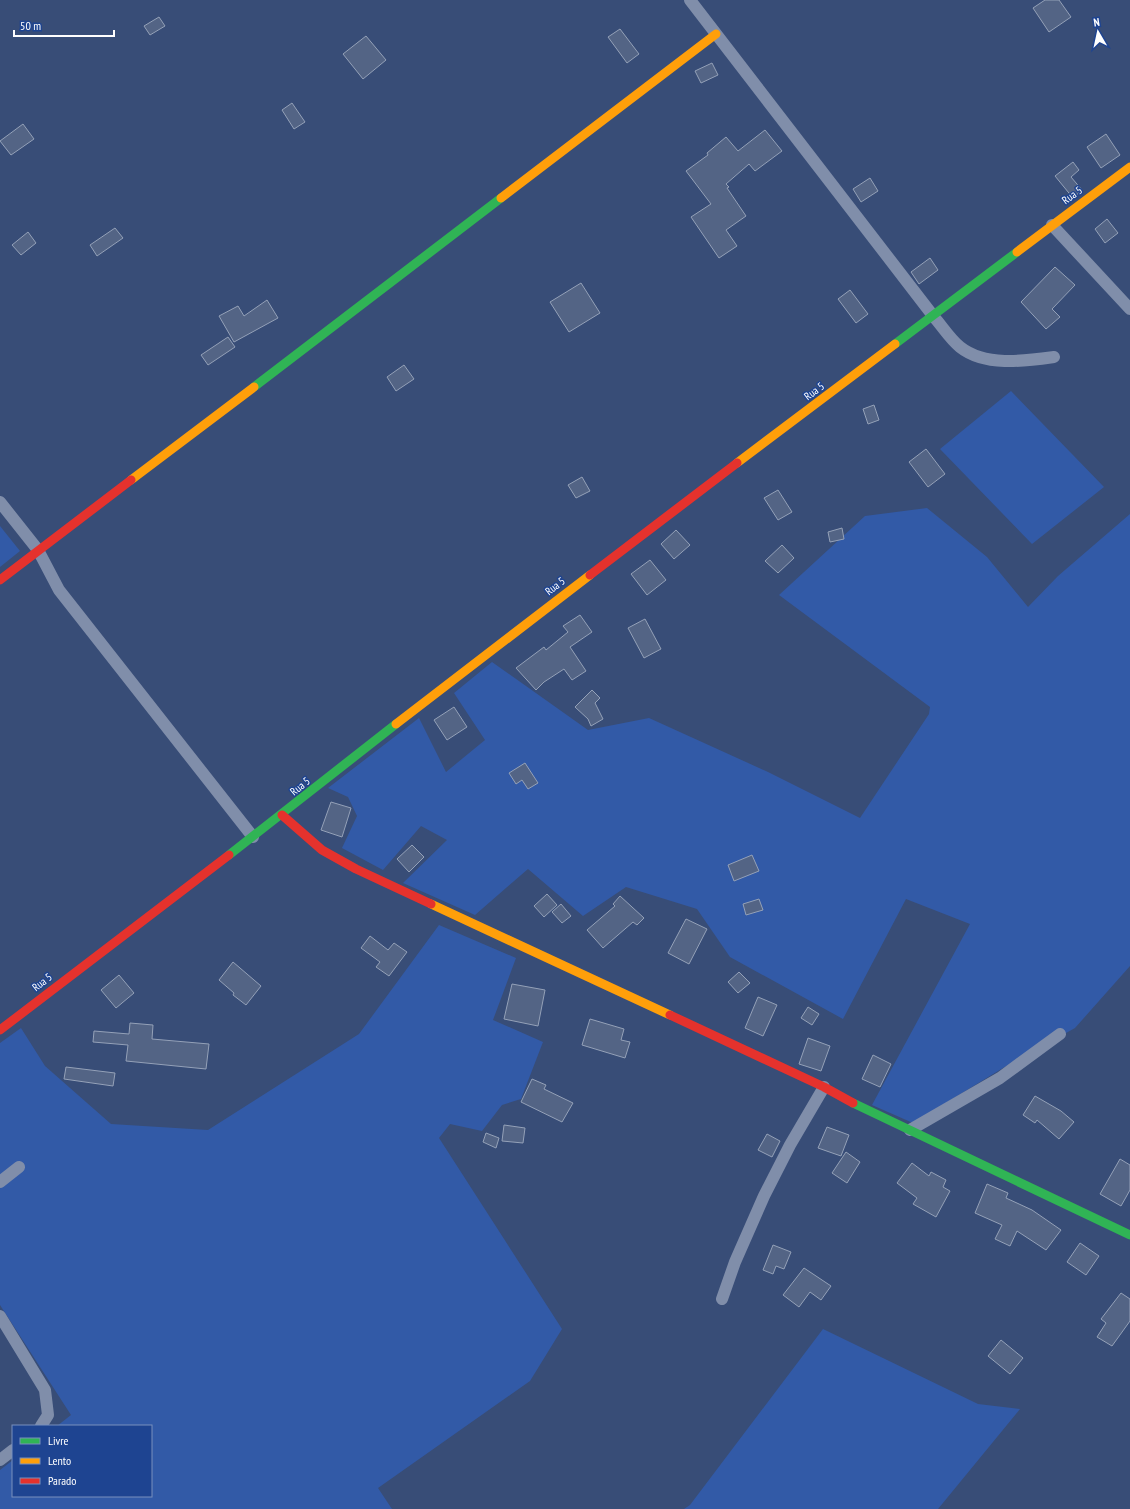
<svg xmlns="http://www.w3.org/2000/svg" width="1130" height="1509" font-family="'PT Sans Narrow',sans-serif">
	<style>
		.green { fill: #325aa7 }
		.building { fill: #536485; stroke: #94a1b8 }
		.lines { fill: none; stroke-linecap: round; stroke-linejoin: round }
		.street { stroke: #808eaa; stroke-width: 12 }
		.fast { stroke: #30b455; stroke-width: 9 }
		.slow { stroke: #ff9f0a; stroke-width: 9 }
		.jam { stroke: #e5322d; stroke-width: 9 }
		.labels { text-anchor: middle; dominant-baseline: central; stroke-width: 3; stroke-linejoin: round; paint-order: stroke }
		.street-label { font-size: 11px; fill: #fff; stroke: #1e4491 }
	</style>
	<rect width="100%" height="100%" fill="#384d77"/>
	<path class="green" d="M1011,391L1104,487L1032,544L940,449Z
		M927,508L987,557L1028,607L1058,576L1130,514V966L1075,1028L1003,1068L913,1123L872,1105L970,924L906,899L843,1019L730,957L697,909L626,887L583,916L528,869L475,915L403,883L447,840L421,826L383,870L342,848L357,816L348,797L328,788L419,718L446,772L485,740L454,693L492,662L588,730L649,718L768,772L860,818L929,714L930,707L779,595L865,516Z
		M0,526L20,551L0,567Z
		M439,925L516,958L493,1020L543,1042L521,1099L502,1105L482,1131L450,1124L439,1138L562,1329L530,1381L378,1488L392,1509H0V1470L13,1460V1496H151V1426H57L71,1415L0,1305V1043L21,1028L45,1066L111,1124L208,1130L359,1034Z
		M823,1329L978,1404L1020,1409L938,1509H684L690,1505Z"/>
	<path class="building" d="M1045,0H1059L1071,17L1049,32L1033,8Z
		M159,17L165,26L150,35L144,26Z
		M620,29L639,54L627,63L608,37Z
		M366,36L386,60L363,79L343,54Z
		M712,63L718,75L701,83L695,71Z
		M292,103L305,122L294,129L282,110Z
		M23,124L34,139L11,155L0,141Z
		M765,130L782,151L755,171L749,164L726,184L729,187L727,188L746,216L726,230L737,246L719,258L691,217L711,204L686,171L708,155L707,153L726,137L738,151Z
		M1106,134L1120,155L1101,168L1087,147Z
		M1073,162L1079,170L1071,177L1082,190L1073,198L1055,176Z
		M870,178L878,191L861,202L853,189Z
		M1107,219L1118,233L1105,243L1095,229Z
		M115,228L123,238L97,256L90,245Z
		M28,232L36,243L21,255L12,245Z
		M930,258L938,270L919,284L911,272Z
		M1055,267L1075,285L1052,309L1060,317L1046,329L1021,302Z
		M581,283L600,313L569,332L550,302Z
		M850,290L868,314L856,323L838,299Z
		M267,300L278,318L234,342L219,316L238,306L244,316Z
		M228,337L235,347L208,365L201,355Z
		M404,365L414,379L396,391L387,377Z
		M874,405L879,420L868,424L863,409Z
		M926,449L945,474L928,487L909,462Z
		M582,477L590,491L576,498L568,485Z
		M778,490L792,512L778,520L764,498Z
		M842,528L844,539L830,542L828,532Z
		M676,530L690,545L674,559L661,544Z
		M782,545L794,558L778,573L765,561Z
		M650,560L666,580L647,595L631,574Z
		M580,615L592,632L570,647L586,671L572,680L564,669L544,682L536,690L516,668L544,647L546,650L568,632L563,626Z
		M645,619L661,649L644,658L628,628Z
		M592,690L600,698L595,703L603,719L591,726L588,719L575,707Z
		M454,707L467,727L447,740L434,720Z
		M525,763L538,783L528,789L522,780L516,784L509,773Z
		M331,802L351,808L342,837L321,830Z
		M412,845L424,857L409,872L397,859Z
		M752,855L759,871L734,881L728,865Z
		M547,894L557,905L544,917L534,906Z
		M620,896L644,918L637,925L633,922L603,948L587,930L615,906L613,904Z
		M759,899L763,910L746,915L743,904Z
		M561,904L571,916L562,923L552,912Z
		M686,919L707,929L689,964L668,953Z
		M370,936L388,950L394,943L407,952L389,976L376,967L380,962L361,948Z
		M233,962L261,986L246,1005L233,995L234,993L219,980Z
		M739,972L750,983L738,993L728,982Z
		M119,975L134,993L116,1008L101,990Z
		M512,984L545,990L538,1026L504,1019Z
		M758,997L777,1005L763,1036L745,1028Z
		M808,1007L819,1014L812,1025L801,1018Z
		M590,1019L624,1029L621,1040L630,1042L625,1058L582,1045Z
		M130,1023L153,1025L152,1039L209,1044L206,1069L126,1061L128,1045L93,1042L94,1031L129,1034Z
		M808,1038L830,1046L821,1071L799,1064Z
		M873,1055L891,1064L880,1087L862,1079Z
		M66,1067L115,1073L113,1086L64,1079Z
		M532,1079L546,1085L544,1089L573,1103L562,1122L521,1102Z
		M1035,1096L1061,1111L1074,1122L1059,1139L1037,1120L1035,1123L1023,1115Z
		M504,1125L525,1128L523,1143L502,1141Z
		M827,1127L849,1135L841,1156L818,1148Z
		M486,1133L499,1138L496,1148L483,1142Z
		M767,1134L780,1141L772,1157L758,1150Z
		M846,1152L860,1162L847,1183L832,1173Z
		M1120,1159L1130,1165V1190L1121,1206L1100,1194Z
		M912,1163L929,1176L931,1172L946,1180L943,1187L950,1191L936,1217L913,1204L917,1198L897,1183Z
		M987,1184L1008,1193L1006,1198L1032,1210L1061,1230L1046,1250L1017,1231L1010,1246L995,1239L1002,1225L975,1213Z
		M1080,1243L1099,1256L1086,1275L1067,1262Z
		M773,1245L791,1252L784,1269L776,1266L773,1274L763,1270Z
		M804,1268L831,1286L821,1300L810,1292L799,1307L783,1295Z
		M1121,1293L1130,1299V1321L1112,1346L1097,1337L1106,1323L1101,1319Z
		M1001,1340L1023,1358L1010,1374L988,1356Z"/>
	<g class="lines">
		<path class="street" d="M690,0L934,317C942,326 950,339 960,347C985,367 1025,361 1054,357
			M1052,225L1130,309
			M0,502L38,550L59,590L253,837
			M910,1130L1000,1078L1060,1034
			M0,1182L19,1167
			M722,1299L735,1262L764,1196L790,1145L824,1087
			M0,1316L45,1390L48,1415L41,1426
			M0,1460L13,1450"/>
		<path class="fast" d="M895,344L1017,252
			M254,387L501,198
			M229,855L396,724
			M853,1103L1130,1235"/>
		<path class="slow" d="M501,198L716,34
			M1017,252L1130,167
			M737,463L895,344
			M131,480L254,387
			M396,724L590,575
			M431,904L670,1015"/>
		<path class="jam" d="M590,575L737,463
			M0,580L131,480
			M282,815L322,850L356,869L431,904
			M670,1015L824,1087L853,1103
			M0,1030L229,855"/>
	</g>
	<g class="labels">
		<g class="street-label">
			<text transform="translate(1072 195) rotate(-36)">Rua 5</text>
			<text transform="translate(814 391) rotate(-37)">Rua 5</text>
			<text transform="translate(555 586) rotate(-38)">Rua 5</text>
			<text transform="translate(300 786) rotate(-39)">Rua 5</text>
			<text transform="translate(42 982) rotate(-38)">Rua 5</text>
		</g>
	</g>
	<rect x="12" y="1425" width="140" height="72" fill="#1e4491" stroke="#788fbd"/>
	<rect x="20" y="1438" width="20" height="6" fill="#30b455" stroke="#788fbd"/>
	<text x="48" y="1445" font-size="12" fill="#ffffff">Livre</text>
	<rect x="20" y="1458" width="20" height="6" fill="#ff9f0a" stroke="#788fbd"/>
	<text x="48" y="1465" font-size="12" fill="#ffffff">Lento</text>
	<rect x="20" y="1478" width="20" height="6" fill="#e5322d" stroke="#788fbd"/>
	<text x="48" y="1485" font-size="12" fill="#ffffff">Parado</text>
	<g transform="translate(1098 32) rotate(351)" stroke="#1e4491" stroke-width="3" paint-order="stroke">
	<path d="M0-3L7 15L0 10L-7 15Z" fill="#ffffff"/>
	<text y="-6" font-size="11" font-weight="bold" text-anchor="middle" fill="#ffffff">N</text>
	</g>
	<path d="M14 30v6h100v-6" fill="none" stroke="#ffffff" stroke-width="2"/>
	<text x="20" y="30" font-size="12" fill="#ffffff" stroke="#1e4491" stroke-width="3" paint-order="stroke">50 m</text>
</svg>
